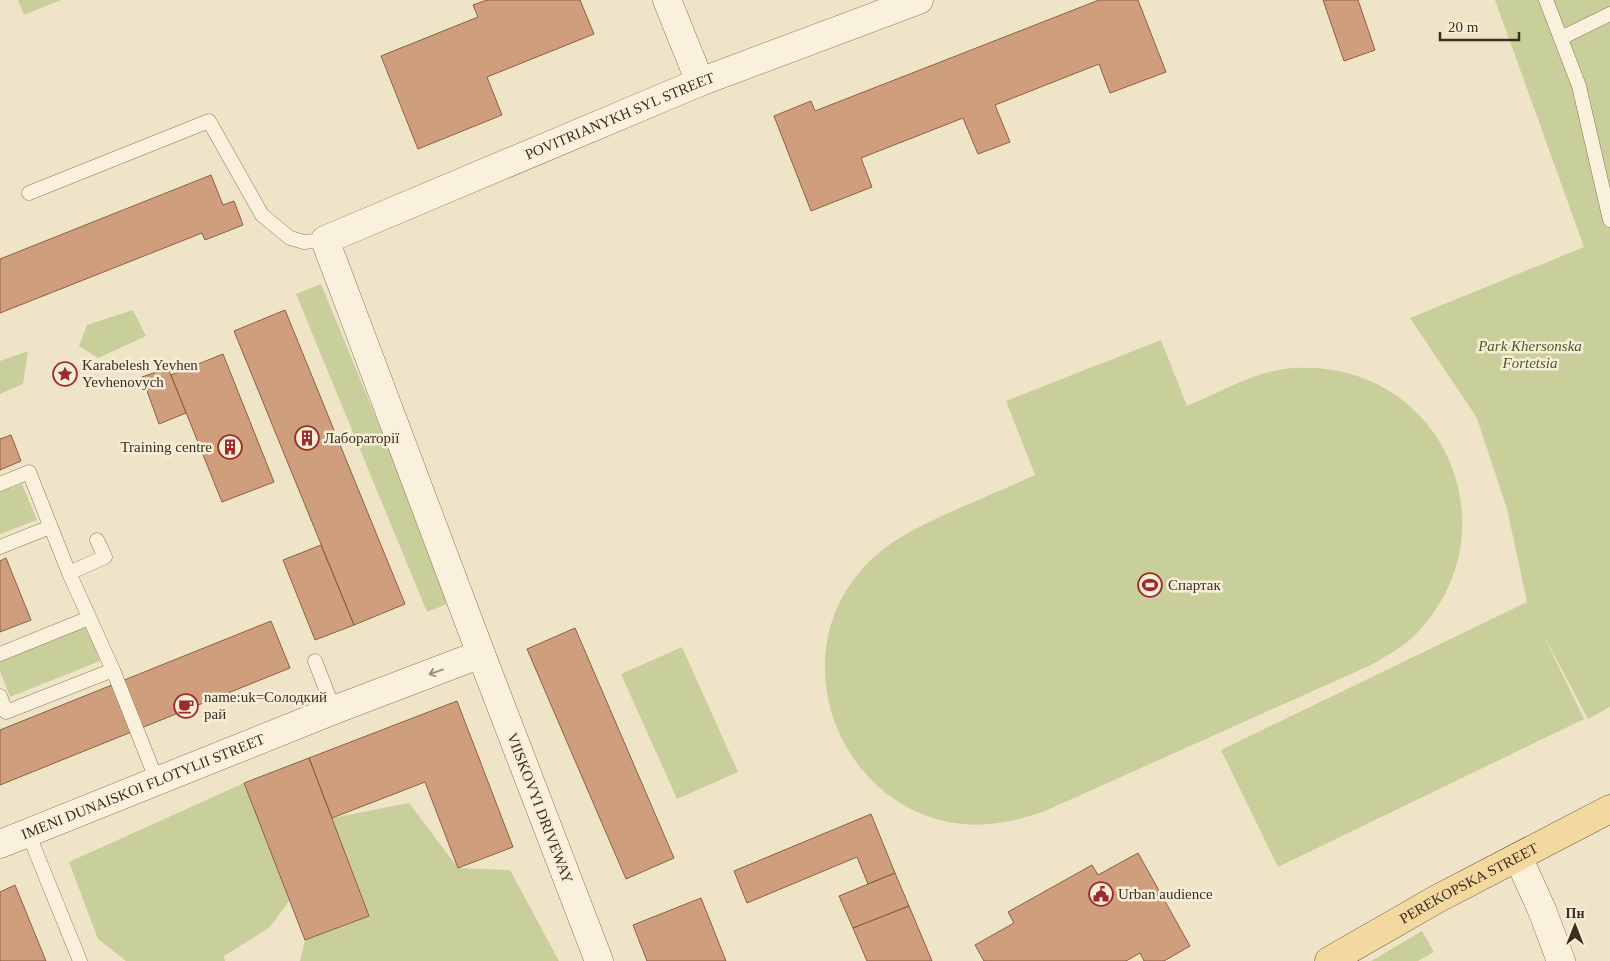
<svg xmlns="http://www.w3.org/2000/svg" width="1610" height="961" font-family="'Times New Roman',serif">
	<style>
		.green { fill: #c9cf9b }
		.building { fill: #cf9f7d; stroke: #8d5f41 }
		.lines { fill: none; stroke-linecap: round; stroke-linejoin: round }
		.lane-casing { stroke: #8d765c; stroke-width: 15 }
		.street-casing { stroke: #8d765c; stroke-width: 29 }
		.primary-casing { stroke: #5b4430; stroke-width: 29 }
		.lane { stroke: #faf1dc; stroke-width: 14 }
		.street { stroke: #faf1dc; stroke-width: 28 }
		.primary { stroke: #f3d9a0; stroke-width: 28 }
		.oneway { stroke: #9c907e }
		.labels { text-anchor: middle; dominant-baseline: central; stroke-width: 5; stroke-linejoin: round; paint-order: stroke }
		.street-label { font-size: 15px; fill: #3d2e20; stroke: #f7eed8 }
		.park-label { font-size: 15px; font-style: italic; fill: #4d5a26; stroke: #f7eed8 }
		.poi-label { font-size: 15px; fill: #3d2e20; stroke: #f7eed8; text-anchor: start }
	</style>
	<rect width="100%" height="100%" fill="#f0e4c8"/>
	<path class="green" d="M18,0H61L24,15Z
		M1495,0H1610V707L1588,719L1542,632L1584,719L1278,867L1221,750L1527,602L1507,509L1477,418L1410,318L1584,247Z
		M321,284L452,602L427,612L296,294Z
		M133,310L146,336L98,358L79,346L87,325Z
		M1161,340L1187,406C1222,392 1256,370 1294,368C1442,359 1518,530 1415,635C1402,648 1386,656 1371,665L1045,811C1011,823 979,829 944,821C837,796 787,660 858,574C885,541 918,527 955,510C982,498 1009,487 1035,475L1006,401Z
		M28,351L23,384L0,394V361Z
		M22,484L37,520L0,534V492Z
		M86,625L100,661L10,697L0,671V659Z
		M682,647L738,772L677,799L621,674Z
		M244,783L290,900L269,928L224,956L225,961H126L98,939L69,862Z
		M409,803L458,868L510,870L559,961H300L305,940L369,916L332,818Z
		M1422,931L1434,952L1418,961H1371Z"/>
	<path class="building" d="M487,0H580L594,34L487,77L502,115L418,149L381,56L478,17L473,5Z
		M1099,0H1138L1166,72L1110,93L1099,64L995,105L1010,142L978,154L963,118L861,158L872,187L811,211L774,116L811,101L815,111Z
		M1323,0H1358L1375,50L1344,61Z
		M211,175L223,205L234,201L243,225L205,240L202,233L0,313V259Z
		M285,310L405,604L354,625L234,331Z
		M223,354L274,482L222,502L171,375Z
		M168,368L186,413L159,424L142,377Z
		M11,435L21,461L0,470V439Z
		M321,545L354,625L315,640L283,560Z
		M6,558L31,620L0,632V561Z
		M271,621L290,668L0,785V730Z
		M575,628L674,858L626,879L527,649Z
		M457,701L513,847L458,868L425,782L332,818L309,758Z
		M309,758L369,916L305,940L244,783Z
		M871,814L895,873L868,884L857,857L747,903L734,871Z
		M1138,853L1190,946L1164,961H1144L1140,953L1126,961H984L975,945L1014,923L1008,912L1092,865L1098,875Z
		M895,873L909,906L853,928L839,896Z
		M15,885L46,961H0V892Z
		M701,898L726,961H647L633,925Z
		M909,906L932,961H867L853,928Z"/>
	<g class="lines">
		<g class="lane-casing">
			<path id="lane" d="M1546,0L1579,86L1610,220
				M1561,38L1610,14
				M29,193L209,121L262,215L290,238L304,242L325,240
				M0,484L29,472L69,573
				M97,540L105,557L69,573L113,670
				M0,547L50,527
				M0,654L89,618
				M315,661L334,710
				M0,696L6,712L113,670L157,781
				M28,833L80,961"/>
		</g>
		<g class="street-casing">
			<g id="street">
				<path d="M667,0L700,82"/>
				<path id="s1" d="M0,844L334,710L481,654"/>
				<path d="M1518,857L1542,910L1561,961"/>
				<path id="s2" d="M599,961L481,654L325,240L700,82L919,0"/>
			</g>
		</g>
		<g class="primary-casing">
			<g id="primary">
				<path id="s3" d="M1329,961L1437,899L1610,809"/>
			</g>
		</g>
		<use href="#lane" class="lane"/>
		<use href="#street" class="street"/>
		<use href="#primary" class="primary"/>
	</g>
	<defs><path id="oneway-shaft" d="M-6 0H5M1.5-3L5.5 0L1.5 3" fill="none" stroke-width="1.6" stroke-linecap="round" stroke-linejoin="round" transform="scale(1.25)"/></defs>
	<use class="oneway" href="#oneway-shaft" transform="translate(436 672) rotate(160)"/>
	<defs>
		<g id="sight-ring" transform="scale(1.25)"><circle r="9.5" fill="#f7eed8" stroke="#9e2a2b" stroke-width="1.5"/><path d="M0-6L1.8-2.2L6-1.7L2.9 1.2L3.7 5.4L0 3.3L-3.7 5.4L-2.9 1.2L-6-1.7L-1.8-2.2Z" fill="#9e2a2b"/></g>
		<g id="building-ring" transform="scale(1.25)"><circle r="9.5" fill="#f7eed8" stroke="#9e2a2b" stroke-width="1.5"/><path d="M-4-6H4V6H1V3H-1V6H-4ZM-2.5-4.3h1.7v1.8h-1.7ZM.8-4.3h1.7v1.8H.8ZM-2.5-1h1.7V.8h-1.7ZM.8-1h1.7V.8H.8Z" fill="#9e2a2b"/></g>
		<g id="stadium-ring" transform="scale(1.25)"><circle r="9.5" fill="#f7eed8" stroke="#9e2a2b" stroke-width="1.5"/><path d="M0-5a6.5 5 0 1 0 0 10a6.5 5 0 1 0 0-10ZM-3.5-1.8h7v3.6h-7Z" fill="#9e2a2b"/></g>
		<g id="cafe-ring" transform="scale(1.25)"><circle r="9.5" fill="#f7eed8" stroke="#9e2a2b" stroke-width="1.5"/><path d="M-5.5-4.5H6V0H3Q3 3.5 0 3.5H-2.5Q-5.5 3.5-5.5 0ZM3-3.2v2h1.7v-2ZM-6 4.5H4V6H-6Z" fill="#9e2a2b"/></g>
		<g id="civic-ring" transform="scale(1.25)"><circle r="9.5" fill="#f7eed8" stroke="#9e2a2b" stroke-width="1.5"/><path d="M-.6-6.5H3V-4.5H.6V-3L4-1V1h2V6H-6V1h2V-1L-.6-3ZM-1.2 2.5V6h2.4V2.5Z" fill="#9e2a2b"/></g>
	</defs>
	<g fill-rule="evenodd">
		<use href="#sight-ring" x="65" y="374"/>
		<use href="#building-ring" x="307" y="438"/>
		<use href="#building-ring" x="230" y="447"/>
		<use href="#stadium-ring" x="1150" y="585"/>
		<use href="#cafe-ring" x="186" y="706"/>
		<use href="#civic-ring" x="1101" y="894"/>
	</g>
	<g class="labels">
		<g class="street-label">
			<text stroke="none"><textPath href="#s2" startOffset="1091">POVITRIANYKH SYL STREET</textPath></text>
			<text stroke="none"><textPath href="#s1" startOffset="154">IMENI DUNAISKOI FLOTYLII STREET</textPath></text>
			<text transform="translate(540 808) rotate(69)">VIISKOVYI DRIVEWAY</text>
			<text stroke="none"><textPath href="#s3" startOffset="160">PEREKOPSKA STREET</textPath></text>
		</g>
		<g class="park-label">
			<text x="1530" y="346">Park Khersonska<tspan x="1530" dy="17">Fortetsia</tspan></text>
		</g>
		<g class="poi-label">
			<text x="82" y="365">Karabelesh Yevhen<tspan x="82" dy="17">Yevhenovych</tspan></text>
			<text x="324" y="438">Лабораторії</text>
			<text x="212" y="447" text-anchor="end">Training centre</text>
			<text x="1168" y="585">Спартак</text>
			<text x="204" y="697">name:uk=Солодкий<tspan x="204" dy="17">рай</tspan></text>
			<text x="1118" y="894">Urban audience</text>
		</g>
	</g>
	<g transform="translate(1575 926)" stroke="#f7eed8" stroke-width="4" paint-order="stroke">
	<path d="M0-4L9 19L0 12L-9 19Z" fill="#3d2e20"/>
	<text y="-8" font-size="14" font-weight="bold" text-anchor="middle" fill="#3d2e20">Пн</text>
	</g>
	<path d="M1440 32v8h79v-8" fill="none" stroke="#3d2e20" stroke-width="2.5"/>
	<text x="1448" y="32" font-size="15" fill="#3d2e20" stroke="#f7eed8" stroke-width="4" paint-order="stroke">20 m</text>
</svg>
